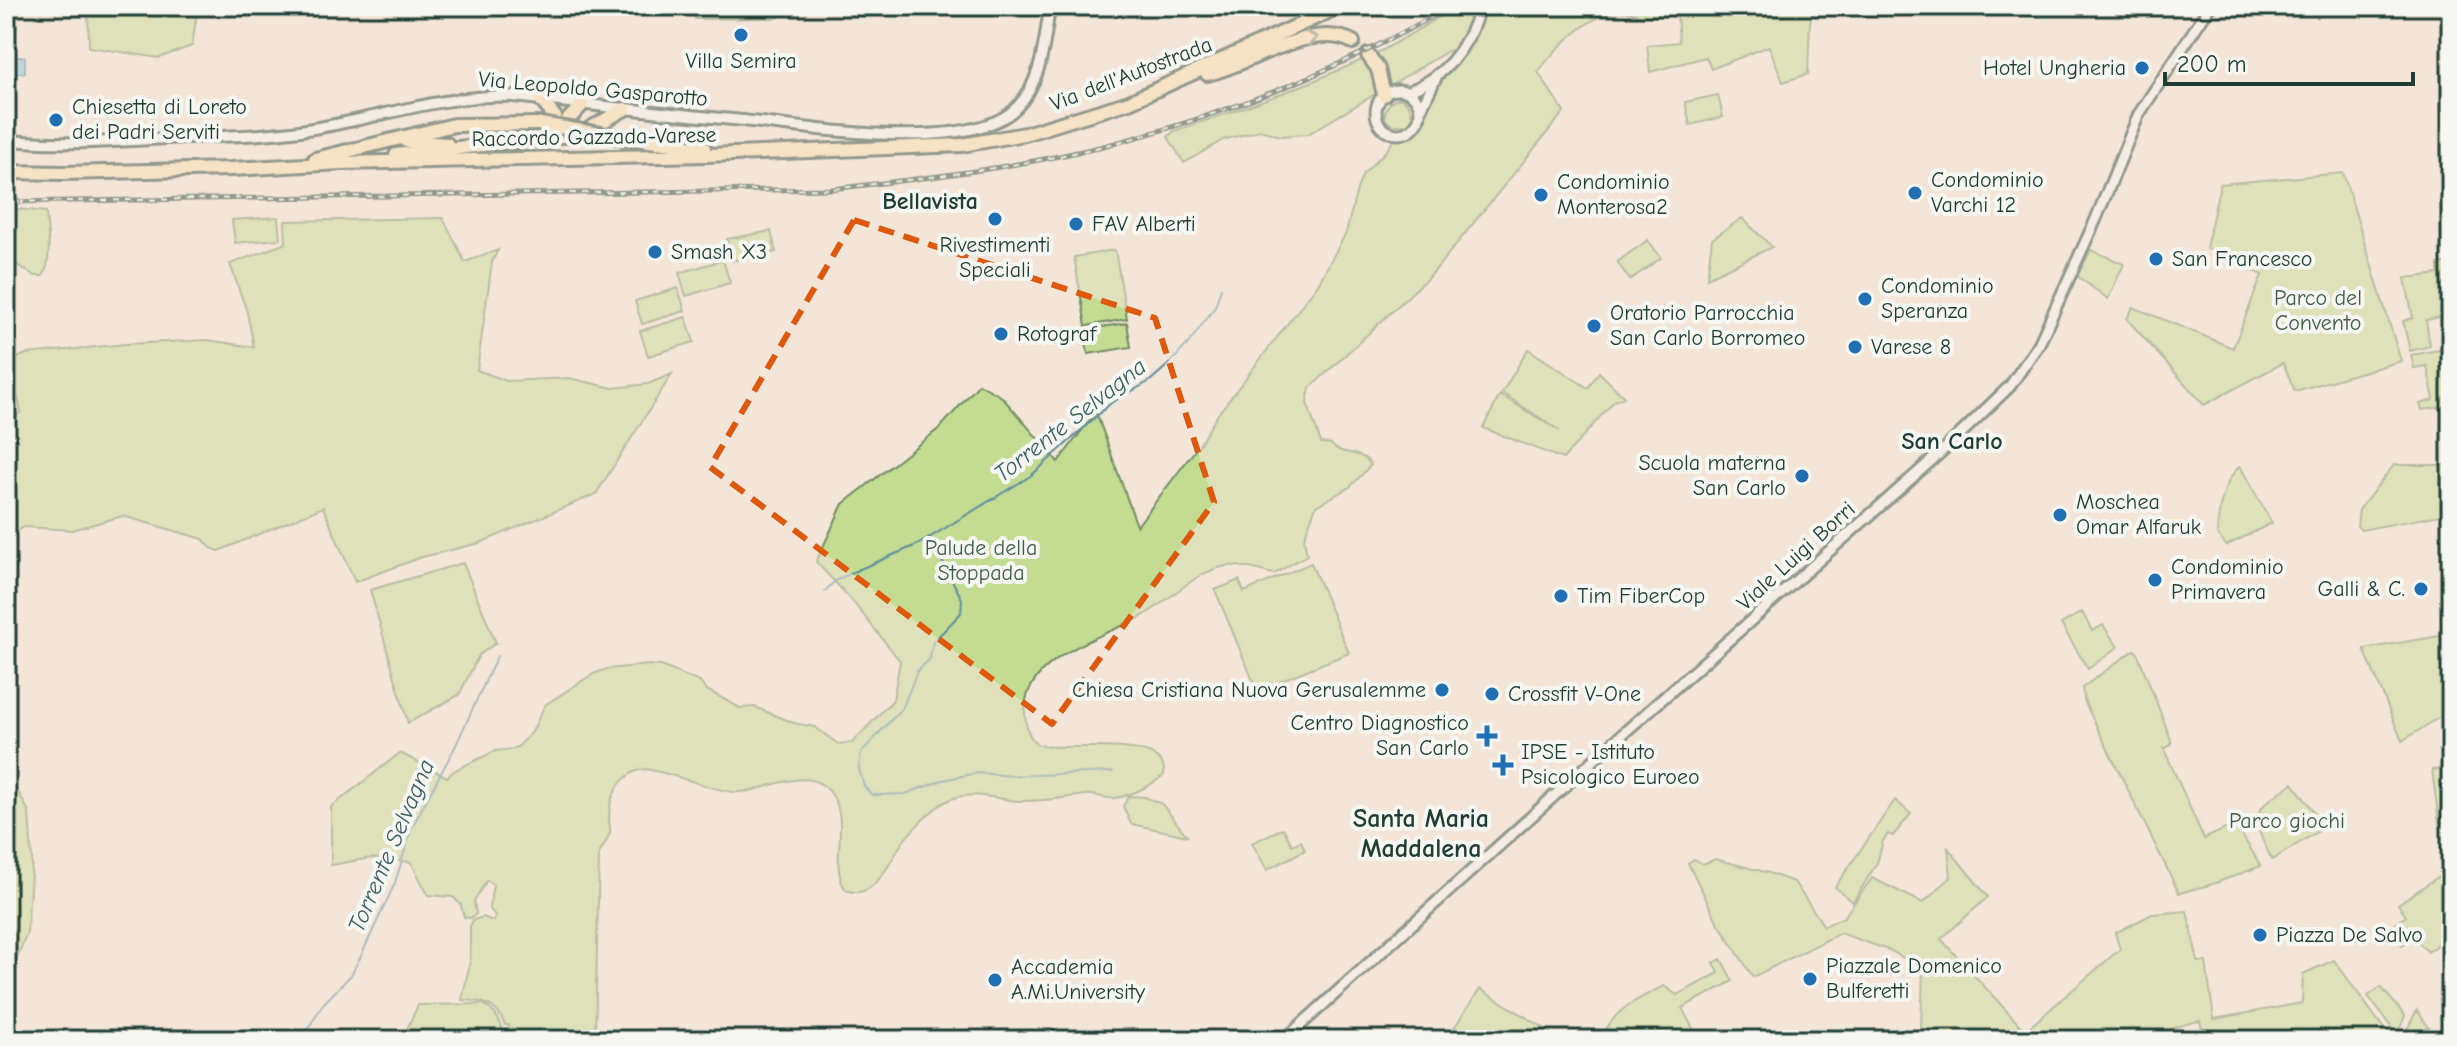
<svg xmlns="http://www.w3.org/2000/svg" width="2457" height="1046" font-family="'Comic Neue',sans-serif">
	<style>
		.green { fill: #c3dc92; stroke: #718c63; stroke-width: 2 }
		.water { fill: #87c2e6; stroke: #5d8d9f; stroke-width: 2 }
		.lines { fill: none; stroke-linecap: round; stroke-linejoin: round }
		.stream { stroke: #5d8d9f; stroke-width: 2 }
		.secondary-casing { stroke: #1f3d34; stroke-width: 15 }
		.highway-casing { stroke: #1f3d34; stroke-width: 18 }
		.secondary { stroke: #f6f6f2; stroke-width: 9 }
		.highway { stroke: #f9deab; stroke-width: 12 }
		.rail-casing { stroke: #1f3d34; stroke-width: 5 }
		.rail { stroke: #f6f6f2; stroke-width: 2; stroke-dasharray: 6; stroke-linecap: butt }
		.highway-bridge-casing { stroke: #1f3d34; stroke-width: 18; stroke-linecap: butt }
		.highway-bridge { stroke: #f9deab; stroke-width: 12 }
		.oneway { stroke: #81856a }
		.marked { fill: none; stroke: #de580e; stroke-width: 6; stroke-dasharray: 16 10; stroke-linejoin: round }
		.poi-dot { fill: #1f6fb2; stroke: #f6f6f2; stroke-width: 3 }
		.labels { text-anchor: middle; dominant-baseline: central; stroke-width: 8; stroke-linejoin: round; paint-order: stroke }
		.poi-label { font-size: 22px; fill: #1f3d34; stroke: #f6f6f2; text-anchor: start }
		.street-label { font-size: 22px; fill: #1f3d34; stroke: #f6f6f2 }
		.park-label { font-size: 22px; fill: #405d47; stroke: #f6f6f2 }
		.neighbourhood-label { font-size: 24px; font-weight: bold; fill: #1f3d34; stroke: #f6f6f2 }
		.water-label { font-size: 24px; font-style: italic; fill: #395e60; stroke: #f6f6f2 }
		.quarter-label { font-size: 26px; font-weight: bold; fill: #1f3d34; stroke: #f6f6f2 }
	</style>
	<rect width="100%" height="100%" fill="#f4e5d9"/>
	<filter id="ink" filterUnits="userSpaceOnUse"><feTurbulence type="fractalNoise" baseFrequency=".0125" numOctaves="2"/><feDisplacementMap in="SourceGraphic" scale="16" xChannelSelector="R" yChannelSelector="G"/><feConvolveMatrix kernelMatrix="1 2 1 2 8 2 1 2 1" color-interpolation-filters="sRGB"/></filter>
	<g filter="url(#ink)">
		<path class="green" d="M88,6H198L192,46L159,58L89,47Z
			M694,6H786L778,18L695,19Z
			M1461,6H1814L1810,22L1808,74L1783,82L1769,46L1711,69L1706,57L1650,72L1647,45L1679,42L1677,16C1665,16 1651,17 1639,15C1633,13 1628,11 1621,11C1591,12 1555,49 1538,72L1564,112L1432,274L1310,388L1307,403L1321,443L1331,444C1340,457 1362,449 1371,465L1350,487L1316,506L1304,538L1307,555L1274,574C1260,571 1240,564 1226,566C1194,572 1170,600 1143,616C1106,636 1025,657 1025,710C1025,724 1027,733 1036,744C1063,754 1169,732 1164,775C1152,785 1131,796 1115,798C1105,800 1095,793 1085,795C1062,798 1041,802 1018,801C997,799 971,791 951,799C934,806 917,825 905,839C891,857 876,903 846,890C828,867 851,822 832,795C809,760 763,795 733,792C705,788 678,775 650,770C644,768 638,770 632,773C615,784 609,800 609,820C609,825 611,828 610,832C608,840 602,848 599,854L595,1040H511L509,1025H505C496,1003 484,1001 462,1000L470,962V926L473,920L483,917L493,921L496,917L489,908L493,885L487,880L474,901L476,914L471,918L464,917L461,905L453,897L428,895L411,862L371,858L331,865V807L400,753L447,777L455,770L495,751L513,749L519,746L532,732L545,705L593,674L607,669L649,665L661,666L700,682L705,689L740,708L755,707L794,723L815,727L838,744L852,743L893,700L900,661L848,596L816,562L843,504L941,427L979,384L1002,397L1058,462L1096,412L1137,526L1199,445L1218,414L1318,284L1346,233L1357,189L1363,174L1386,151L1404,125C1361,129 1403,72 1412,115L1455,65L1459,56L1457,49L1448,51L1308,134L1280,136L1260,130L1223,140L1184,163L1168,137L1174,131C1243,109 1309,85 1375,54C1405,40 1431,19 1461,6Z
			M1718,95L1723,117L1690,125L1685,102Z
			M2343,173L2401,361L2295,391L2283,363L2204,405L2127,319L2133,307L2233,348L2262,275L2206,248L2220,184Z
			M6,208L46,212C47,231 53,260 43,276H35L6,258Z
			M278,217L280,239L235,243L232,220Z
			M443,218L465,262L498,250L492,262L477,370L507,381L569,378L613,388L648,384L672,374L596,494L480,543L422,557L355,582L323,507L219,551L211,548L203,539L123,516L72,530L24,527L6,536V425L21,412L12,371L15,359L26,354L126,344L207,340L254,347L247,312L230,264L286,243L285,221Z
			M1742,218L1772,247L1707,278L1712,239Z
			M771,231L776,252L731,261L727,239Z
			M1648,240L1661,258L1630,280L1617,262Z
			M1115,250L1127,319L1086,326L1074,257Z
			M2091,250L2124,264L2108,299L2077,276Z
			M723,260L730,283L686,296L679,273Z
			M2439,264H2451V315L2426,320L2430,346L2410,351L2403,321L2413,318L2405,278L2439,274Z
			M678,288L685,311L642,324L635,301Z
			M686,317L694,342L648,356L640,331Z
			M1127,323L1131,347L1088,354L1084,330Z
			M2451,348V406L2422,410L2420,404L2434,400L2427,366L2414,368L2411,355Z
			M1528,349L1588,388L1599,372L1624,397L1614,401L1563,459L1483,428L1500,395L1560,431L1502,393Z
			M2394,465H2451V513L2361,530L2357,526L2359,510Z
			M2240,466L2272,523L2226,546L2217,534C2218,512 2223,480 2240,466Z
			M463,563L496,643L479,655L459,695L408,723L370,590Z
			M1311,563L1349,653L1257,690L1215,590L1239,580L1244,592Z
			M2082,612L2092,631L2103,625L2118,647L2088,669L2061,624Z
			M2451,634V710L2402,741L2364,649Z
			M2134,650L2137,652L2171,740V745L2164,749L2204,839L2231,826L2239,830L2261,866L2213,884L2179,893L2085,703L2082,688Z
			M2451,768V821L2439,823L2432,770Z
			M6,780L19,793L29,812L32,860L27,932L6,987Z
			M2293,783L2325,827L2272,860C2250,815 2249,813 2293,783Z
			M1129,796L1145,797L1162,804L1187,836L1131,824L1123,806Z
			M1895,800L1911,814L1893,836L1888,834L1883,841L1877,863L1853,902L1835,887Z
			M1283,828L1292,845L1301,841L1305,850L1267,870L1252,843Z
			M1948,848L1988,897L1941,939L2025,1031L2120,949L2115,933L2152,914L2187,911L2198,962H2206L2214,1019L2302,1003L2303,974L2334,960L2392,1040H2205L2200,1021C2181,1024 2142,1040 2127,1036L2120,1040H1961L1921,1028L1923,969L1891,951L1840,933L1753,977L1717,921L1688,863L1694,859L1703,864L1715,859L1769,873L1794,882L1824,926L1844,917L1872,878L1923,903L1951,877Z
			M2441,875L2451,895V952L2439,943L2428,952L2414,938L2402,945L2390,928L2406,916L2398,904Z
			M1721,959L1733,981L1682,1008L1699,1040H1601C1612,1010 1636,1000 1664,986L1677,995L1719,973L1714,963Z
			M2381,987L2405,1016L2397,1035L2368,996Z
			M1480,989L1549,1031L1553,1040H1446Z
			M483,1004C498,1012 501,1025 506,1040H402L418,1005Z
			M2417,1010L2431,1031L2414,1040L2403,1037Z"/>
		<path class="water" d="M6,57H25V73H6Z"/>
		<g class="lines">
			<path class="stream" d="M703,12L704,6
				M929,537L962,599L961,613L933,642L930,659L917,671L903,707L861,753L859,769L864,786L872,795L905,794L943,780L977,773L1014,776L1113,772
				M825,591L835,581L853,572L919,544L1032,475L1111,403L1150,381L1168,365L1188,344L1215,307L1221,288
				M301,1040L323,1004L351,975L361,956L395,883L412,827L455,747L497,656"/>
			<g class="secondary-casing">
				<path id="secondary" d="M1376 112a22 22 0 1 1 44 0a22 22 0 1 1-44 0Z
					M1407,92C1446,77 1468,48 1479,9
					M1420,111L1436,78
					M6,140C63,146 120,141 176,138C223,136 270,136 316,128C383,117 438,96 508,96C585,104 661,113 738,120C801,126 969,156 1016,108C1043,81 1044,41 1050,6
					M1284,1040L1616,740L1949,445L2010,386L2039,344L2096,219L2139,114L2210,6"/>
			</g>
			<g class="highway-casing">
				<path id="highway" d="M1368,55L1378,69L1384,95
					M1207,74C1251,64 1312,20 1353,42
					M541,100L555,117V128
					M551,130L566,122L582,105
					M618,137L704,148
					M406,141L447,144
					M396,155L580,134L625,109
					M315,159L454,125L540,124
					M6,172L64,173L231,169L342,163L707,155L962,145L1025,134L1129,102L1341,6"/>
			</g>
			<use href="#secondary" class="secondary"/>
			<use href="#highway" class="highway"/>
			<g class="rail-casing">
				<path id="rail" d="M6,202L831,189C927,178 1025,167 1119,142C1234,112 1349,65 1451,6"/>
			</g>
			<use href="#rail" class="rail"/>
			<g class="highway-bridge-casing">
				<path id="highway-bridge" d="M540,124L618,137"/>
			</g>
			<use href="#highway-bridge" class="highway-bridge"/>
		</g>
		<defs><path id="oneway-chevron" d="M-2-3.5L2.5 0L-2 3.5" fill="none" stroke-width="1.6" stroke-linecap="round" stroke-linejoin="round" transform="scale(2)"/></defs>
		<use class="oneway" href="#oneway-chevron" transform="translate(1312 38) rotate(-11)"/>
	</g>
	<path d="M0 0H2457V1046H0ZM854,220L1155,318L1214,502L1052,724L710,467Z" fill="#f4e5d9" fill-opacity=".55" fill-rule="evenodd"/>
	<path class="marked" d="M854,220L1155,318L1214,502L1052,724L710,467Z"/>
	<g class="poi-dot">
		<circle cx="741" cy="35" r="8"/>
		<circle cx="2142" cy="68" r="8"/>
		<circle cx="56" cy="120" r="8"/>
		<circle cx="1915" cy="193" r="8"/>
		<circle cx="1541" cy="195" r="8"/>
		<circle cx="995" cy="219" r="8"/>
		<circle cx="1076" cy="224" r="8"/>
		<circle cx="655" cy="252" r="8"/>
		<circle cx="2156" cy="259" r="8"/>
		<circle cx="1865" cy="299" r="8"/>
		<circle cx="1594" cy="326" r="8"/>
		<circle cx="1001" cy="334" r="8"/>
		<circle cx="1855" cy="347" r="8"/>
		<circle cx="1802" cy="476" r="8"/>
		<circle cx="2060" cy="515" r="8"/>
		<circle cx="2155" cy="580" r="8"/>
		<circle cx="2421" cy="589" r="8"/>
		<circle cx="1561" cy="596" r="8"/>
		<circle cx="1442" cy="690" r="8"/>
		<circle cx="1492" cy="694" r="8"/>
		<path d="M1483 724h8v8h8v8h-8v8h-8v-8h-8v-8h8z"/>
		<path d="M1499 753h8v8h8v8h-8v8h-8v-8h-8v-8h8z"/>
		<circle cx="2260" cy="935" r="8"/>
		<circle cx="1810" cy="979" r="8"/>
		<circle cx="995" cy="980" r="8"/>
	</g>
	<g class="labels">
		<g class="poi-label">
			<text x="741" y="61" text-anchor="middle">Villa Semira</text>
			<text x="2126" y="68" text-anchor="end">Hotel Ungheria</text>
			<text x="72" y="107">Chiesetta di Loreto<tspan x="72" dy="25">dei Padri Serviti</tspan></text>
			<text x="1931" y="180">Condominio<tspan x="1931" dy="25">Varchi 12</tspan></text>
			<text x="1557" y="182">Condominio<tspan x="1557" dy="25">Monterosa2</tspan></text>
			<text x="1092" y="224">FAV Alberti</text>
			<text x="995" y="245" text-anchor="middle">Rivestimenti<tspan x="995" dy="25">Speciali</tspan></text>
			<text x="671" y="252">Smash X3</text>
			<text x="2172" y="259">San Francesco</text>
			<text x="1881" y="286">Condominio<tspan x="1881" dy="25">Speranza</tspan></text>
			<text x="1610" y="313">Oratorio Parrocchia<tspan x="1610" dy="25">San Carlo Borromeo</tspan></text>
			<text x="1017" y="334">Rotograf</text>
			<text x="1871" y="347">Varese 8</text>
			<text x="1786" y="463" text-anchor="end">Scuola materna<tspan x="1786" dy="25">San Carlo</tspan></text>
			<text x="2076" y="502">Moschea<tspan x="2076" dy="25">Omar Alfaruk</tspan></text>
			<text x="2171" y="567">Condominio<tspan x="2171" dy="25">Primavera</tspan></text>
			<text x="2405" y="589" text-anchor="end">Galli &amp; C.</text>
			<text x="1577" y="596">Tim FiberCop</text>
			<text x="1426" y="690" text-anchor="end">Chiesa Cristiana Nuova Gerusalemme</text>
			<text x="1508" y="694">Crossfit V-One</text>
			<text x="1469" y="723" text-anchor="end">Centro Diagnostico<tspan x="1469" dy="25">San Carlo</tspan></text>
			<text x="1521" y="752">IPSE - Istituto<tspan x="1521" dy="25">Psicologico Euroeo</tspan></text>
			<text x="2276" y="935">Piazza De Salvo</text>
			<text x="1826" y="966">Piazzale Domenico<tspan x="1826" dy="25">Bulferetti</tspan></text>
			<text x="1011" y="967">Accademia<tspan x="1011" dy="25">A.Mi.University</tspan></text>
		</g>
		<g class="street-label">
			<text transform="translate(1131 74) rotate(-21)">Via dell'Autostrada</text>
			<text transform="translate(593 89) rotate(5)">Via Leopoldo Gasparotto</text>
			<text transform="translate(594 137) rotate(-1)">Raccordo Gazzada-Varese</text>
			<text transform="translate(1796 556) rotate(-42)">Viale Luigi Borri</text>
		</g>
		<g class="park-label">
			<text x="2318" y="298">Parco del<tspan x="2318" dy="25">Convento</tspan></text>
			<text x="981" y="548">Palude della<tspan x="981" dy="25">Stoppada</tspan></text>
			<text x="2287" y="821">Parco giochi</text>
		</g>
		<g class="neighbourhood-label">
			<text x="930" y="201">Bellavista</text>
			<text x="1952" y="441">San Carlo</text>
		</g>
		<g class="water-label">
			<text transform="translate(1070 420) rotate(-38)">Torrente Selvagna</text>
			<text transform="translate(391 846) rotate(-67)">Torrente Selvagna</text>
		</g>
		<g class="quarter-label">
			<text x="1421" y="819">Santa Maria<tspan x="1421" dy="30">Maddalena</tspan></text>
		</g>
	</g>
	<rect width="2457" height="1046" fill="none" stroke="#f6f6f2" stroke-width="32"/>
	<rect x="16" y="16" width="2425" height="1014" fill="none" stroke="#1f3d34" stroke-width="3" filter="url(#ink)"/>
	<path d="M2165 72v12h248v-12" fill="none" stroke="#1f3d34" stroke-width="4"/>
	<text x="2177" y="72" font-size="24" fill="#1f3d34" stroke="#f6f6f2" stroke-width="6" paint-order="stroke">200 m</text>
</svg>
